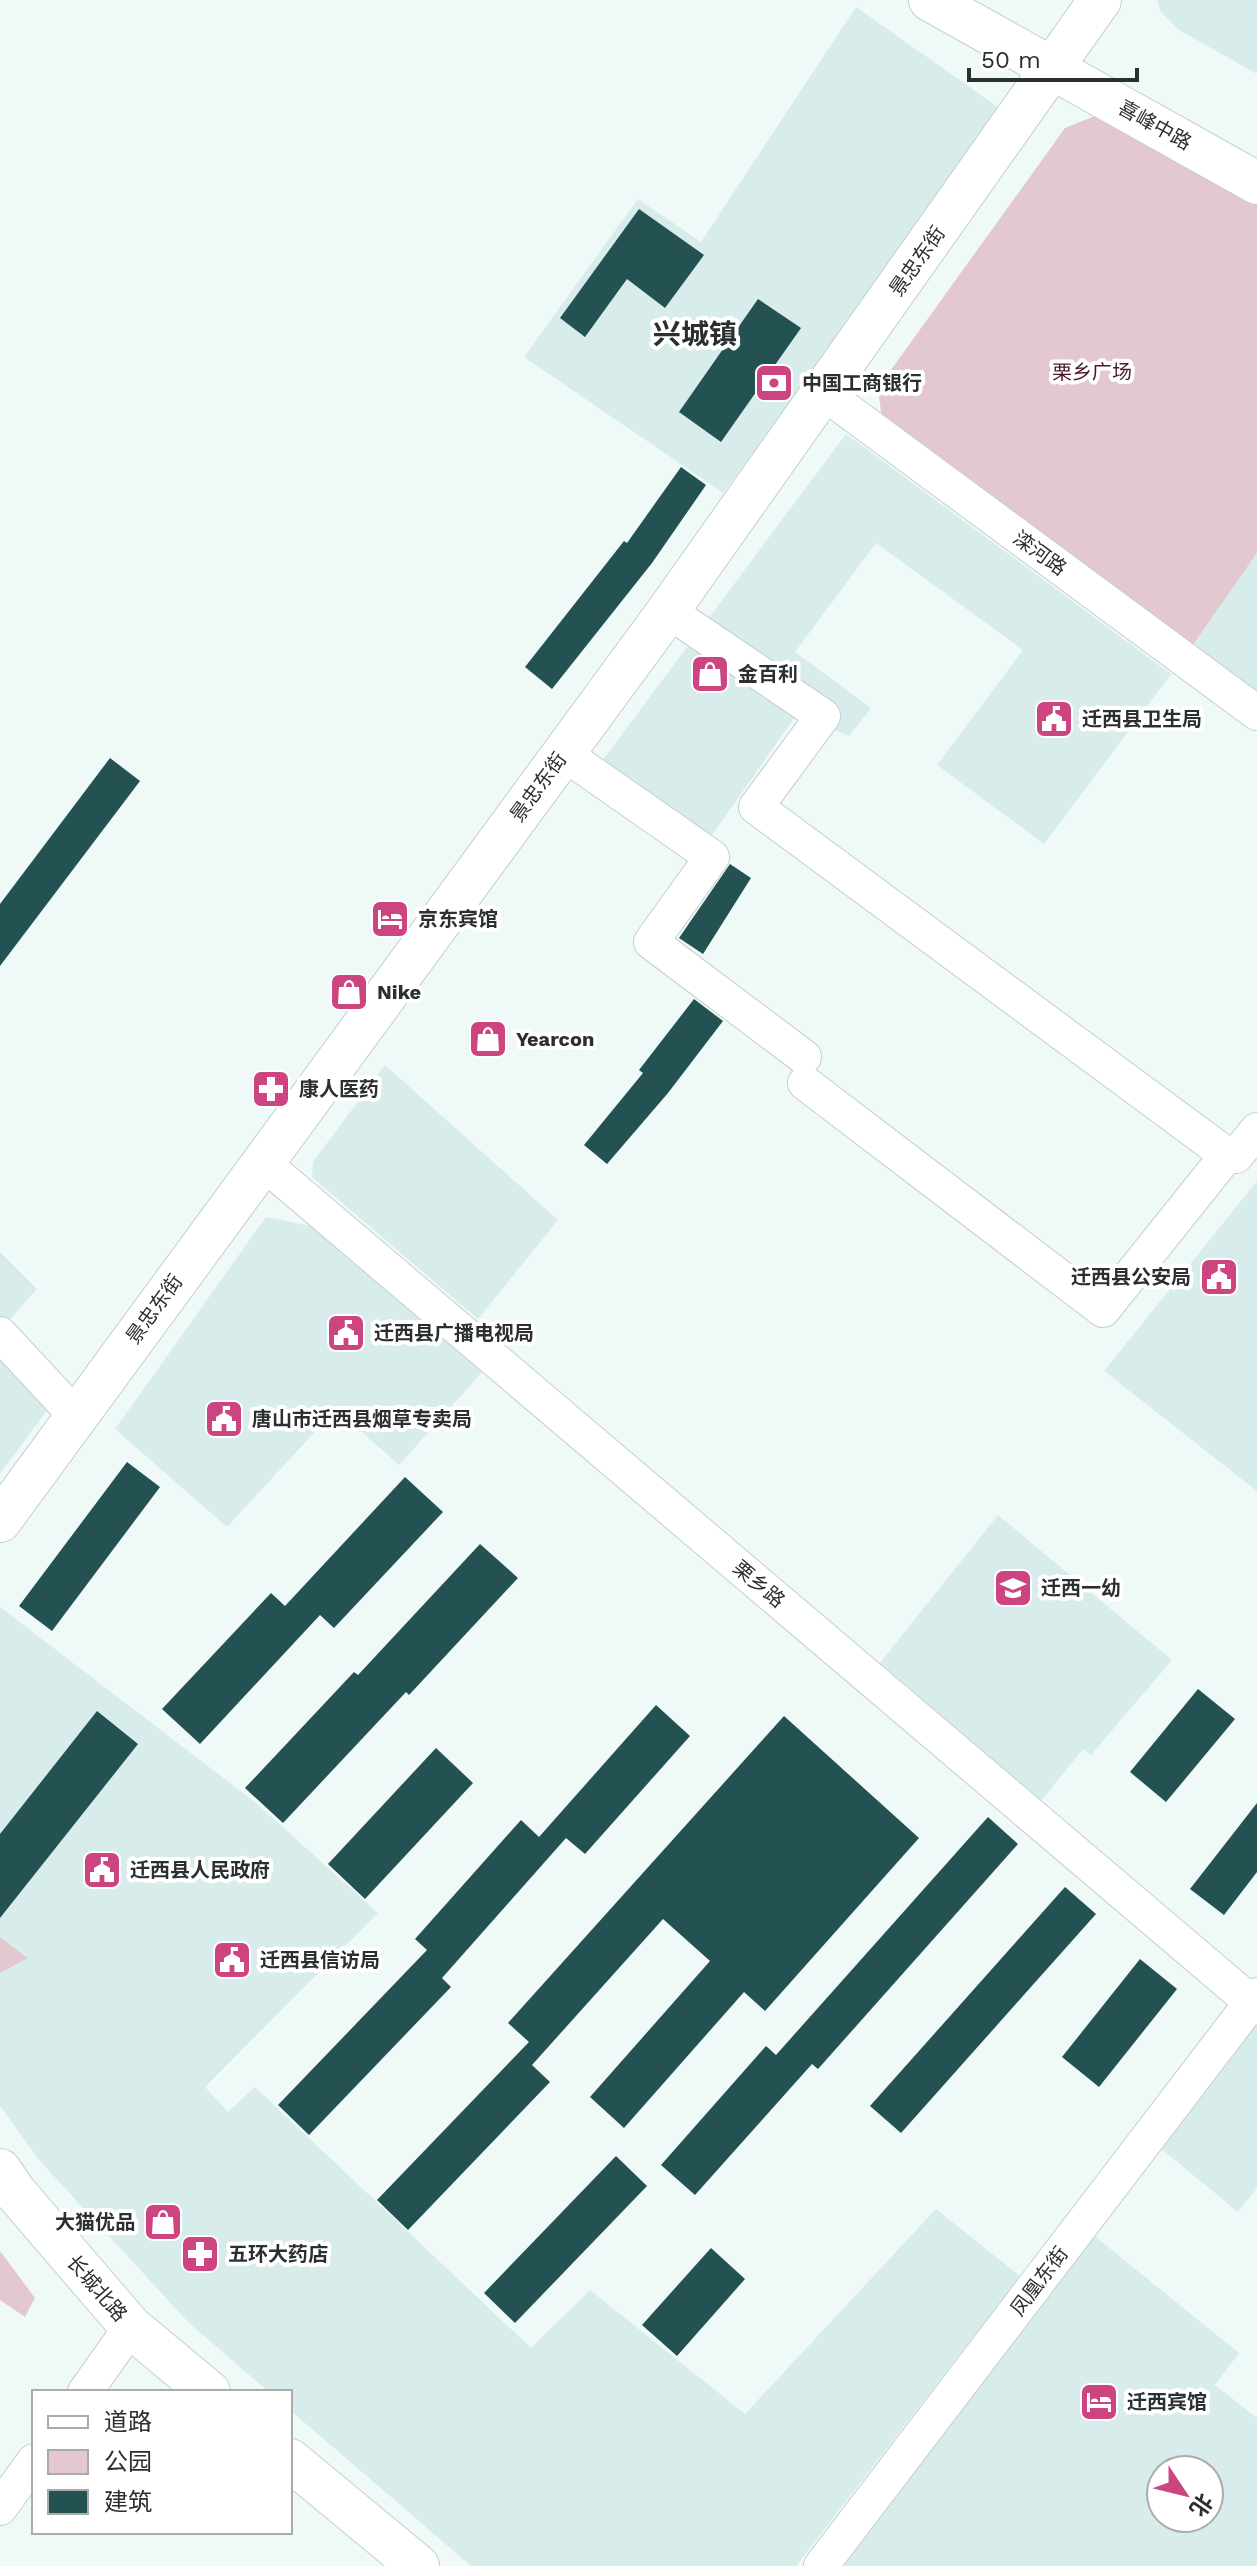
<svg xmlns="http://www.w3.org/2000/svg" width="1257" height="2566" font-family="'Work Sans','Noto Sans SC',sans-serif">
	<style>
		.built { fill: #d8ecec; fill-rule: evenodd }
		.green { fill: #e3c8d0 }
		.building { fill: #245151 }
		.lines { fill: none; stroke-linecap: round; stroke-linejoin: round }
		.minor-casing { stroke: #c5cfcf; stroke-width: 36 }
		.major-casing { stroke: #c5cfcf; stroke-width: 44 }
		.minor { stroke: #fff; stroke-width: 34 }
		.major { stroke: #fff; stroke-width: 42 }
		.labels { text-anchor: middle; dominant-baseline: central; stroke-width: 8; stroke-linejoin: round; paint-order: stroke }
		.street-label { font-size: 20px; fill: #2b2f2f; stroke: #fff }
		.park-label { font-size: 20px; fill: #49172c; stroke: #fff }
		.poi-label { font-size: 20px; font-weight: bold; fill: #2b2f2f; stroke: #fff; text-anchor: start }
		.district-label { font-size: 28px; font-weight: bold; fill: #2b2f2f; stroke: #fff }
	</style>
	<rect width="100%" height="100%" fill="#eef9f8"/>
	<path class="built" d="M1157,0H1257V74L1179,30L1160,11Z
		M856,7L1005,112L723,493L524,357L638,199L701,242Z
		M846,434L1171,674L1044,844L937,765L1023,650L876,543L795,652L871,708L849,736L797,714L707,842L599,765Z
		M1257,553V699L1190,649Z
		M385,1065L558,1220L478,1319L312,1177L313,1162Z
		M1257,1181V1491L1104,1371Z
		M266,1217L316,1227L483,1371L399,1465L336,1409L227,1527L115,1429Z
		M0,1252L37,1289L4,1326L64,1387L0,1474Z
		M998,1515L1172,1660L1091,1755L1083,1749L1041,1801L880,1663Z
		M0,1607L256,1803L378,1913L205,2087L228,2112L255,2087L531,2348L590,2290L745,2414L936,2209L1020,2276L796,2566H471L290,2410V2392H269L188,2322L40,2161L0,2106V1973L28,1958L0,1937Z
		M1254,2023L1257,2026V2188L1238,2212L1159,2147Z
		M1092,2234L1239,2353L1215,2385L1257,2418V2566H835ZM1161,2470H1209V2518H1161Z"/>
	<path class="green" d="M1100,114L1257,194V553L1190,649L882,420L878,388L1065,128Z
		M0,1937L28,1958L0,1973Z
		M0,2251L35,2298L25,2317L0,2300Z"/>
	<path class="building" d="M639,209L704,255L665,308L627,279L585,337L560,318Z
		M758,299L801,328L721,442L679,412Z
		M681,467L706,485L652,563L552,689L525,667L624,541L627,543Z
		M110,758L140,781L0,966V904Z
		M730,864L751,878L703,954L679,938Z
		M694,999L723,1021L668,1093L607,1164L584,1145L643,1073L639,1070Z
		M127,1462L160,1487L52,1631L19,1606Z
		M405,1477L443,1512L334,1628L320,1615L200,1744L162,1709L271,1593L285,1606Z
		M480,1544L518,1578L409,1695L406,1692L283,1823L245,1788L354,1672L358,1675Z
		M1198,1689L1235,1719L1166,1802L1130,1772Z
		M656,1705L690,1736L585,1854L566,1838L442,1978L451,1987L309,2135L278,2105L427,1950L415,1939L521,1820L539,1837Z
		M97,1711L138,1744L0,1918V1834Z
		M784,1716L919,1838L765,2011L744,1992L624,2128L590,2097L710,1961L663,1919L532,2065L550,2082L408,2230L377,2200L529,2042L508,2023Z
		M436,1748L473,1783L365,1899L328,1864Z
		M1257,1803V1872L1224,1915L1190,1889Z
		M988,1817L1018,1844L818,2069L812,2064L695,2195L661,2165L766,2046L776,2055Z
		M1065,1887L1096,1914L901,2133L870,2106Z
		M1140,1959L1177,1989L1099,2087L1062,2057Z
		M616,2156L647,2186L515,2323L484,2293Z
		M711,2248L745,2279L677,2356L642,2325Z"/>
	<g class="lines">
		<g class="minor-casing">
			<path id="minor" d="M824,393L1257,713
				M668,611L823,716L756,807L1227,1155L1103,1310L805,1083
				M563,753L712,857L651,942L804,1057
				M1227,1155L1236,1156L1257,1130
				M261,1161L1257,2007
				M0,1334L76,1416
				M85,2392L131,2327
				M0,2508L34,2461
				M821,2566L1257,1995"/>
		</g>
		<g class="major-casing">
			<path id="major" d="M930,0L1257,183
				M0,1521L668,611L1100,0
				M0,2170L15,2192L131,2327L209,2392
				M290,2460L418,2566"/>
		</g>
		<use href="#minor" class="minor"/>
		<use href="#major" class="major"/>
	</g>
	<defs>
		<g id="bank-square" transform="scale(2)"><rect x="-9" y="-9" width="18" height="18" rx="4" fill="#cc4480" stroke="#fff"/><path d="M-6-4H6V4H-6ZM0-2.3a2.3 2.3 0 1 0 0 4.6a2.3 2.3 0 1 0 0-4.6Z" fill="#fff"/></g>
		<g id="shop-square" transform="scale(2)"><rect x="-9" y="-9" width="18" height="18" rx="4" fill="#cc4480" stroke="#fff"/><path d="M-5-2.5h2.3a2.7 3.5 0 0 1 5.4 0H5L5.5 6h-11ZM-1.5-2.5h3a1.5 2.3 0 0 0-3 0Z" fill="#fff"/></g>
		<g id="civic-square" transform="scale(2)"><rect x="-9" y="-9" width="18" height="18" rx="4" fill="#cc4480" stroke="#fff"/><path d="M-.6-6.5H3V-4.5H.6V-3L4-1V1h2V6H-6V1h2V-1L-.6-3ZM-1.2 2.5V6h2.4V2.5Z" fill="#fff"/></g>
		<g id="hotel-square" transform="scale(2)"><rect x="-9" y="-9" width="18" height="18" rx="4" fill="#cc4480" stroke="#fff"/><path d="M-6-4.5h1.5V1H6V5H4.5V3h-9V5H-6ZM-4 0a1.8 1.8 0 1 1 3.6 0ZM.5 0V-2.5h3Q6-2.5 6 0Z" fill="#fff"/></g>
		<g id="pharmacy-square" transform="scale(2)"><rect x="-9" y="-9" width="18" height="18" rx="4" fill="#cc4480" stroke="#fff"/><path d="M-2-6h4v4h4v4h-4v4h-4v-4h-4v-4h4Z" fill="#fff"/></g>
		<g id="school-square" transform="scale(2)"><rect x="-9" y="-9" width="18" height="18" rx="4" fill="#cc4480" stroke="#fff"/><path d="M0-5L7-2L0 1L-7-2ZM-4 1L0 2.5L4 1V4Q0 6-4 4Z" fill="#fff"/></g>
	</defs>
	<g fill-rule="evenodd">
		<use href="#bank-square" x="774" y="383"/>
		<use href="#shop-square" x="710" y="674"/>
		<use href="#civic-square" x="1054" y="719"/>
		<use href="#hotel-square" x="390" y="919"/>
		<use href="#shop-square" x="349" y="992"/>
		<use href="#shop-square" x="488" y="1039"/>
		<use href="#pharmacy-square" x="271" y="1089"/>
		<use href="#civic-square" x="1219" y="1277"/>
		<use href="#civic-square" x="346" y="1333"/>
		<use href="#civic-square" x="224" y="1419"/>
		<use href="#school-square" x="1013" y="1588"/>
		<use href="#civic-square" x="102" y="1870"/>
		<use href="#civic-square" x="232" y="1960"/>
		<use href="#shop-square" x="163" y="2222"/>
		<use href="#pharmacy-square" x="200" y="2254"/>
		<use href="#hotel-square" x="1099" y="2402"/>
	</g>
	<g class="labels">
		<g class="street-label">
			<text transform="translate(1155 125) rotate(29)">喜峰中路</text>
			<text transform="translate(917 261) rotate(-55)">景忠东街</text>
			<text transform="translate(1040 553) rotate(36)">滦河路</text>
			<text transform="translate(538 787) rotate(-54)">景忠东街</text>
			<text transform="translate(154 1309) rotate(-54)">景忠东街</text>
			<text transform="translate(759 1584) rotate(40)">栗乡路</text>
			<text transform="translate(1039 2281) rotate(-53)">凤凰东街</text>
			<text transform="translate(97 2288) rotate(49)">长城北路</text>
		</g>
		<g class="park-label">
			<text x="1092" y="372">栗乡广场</text>
		</g>
		<g class="poi-label">
			<text x="802" y="383">中国工商银行</text>
			<text x="738" y="674">金百利</text>
			<text x="1082" y="719">迁西县卫生局</text>
			<text x="418" y="919">京东宾馆</text>
			<text x="377" y="992">Nike</text>
			<text x="516" y="1039">Yearcon</text>
			<text x="299" y="1089">康人医药</text>
			<text x="1191" y="1277" text-anchor="end">迁西县公安局</text>
			<text x="374" y="1333">迁西县广播电视局</text>
			<text x="252" y="1419">唐山市迁西县烟草专卖局</text>
			<text x="1041" y="1588">迁西一幼</text>
			<text x="130" y="1870">迁西县人民政府</text>
			<text x="260" y="1960">迁西县信访局</text>
			<text x="135" y="2222" text-anchor="end">大猫优品</text>
			<text x="228" y="2254">五环大药店</text>
			<text x="1127" y="2402">迁西宾馆</text>
		</g>
		<g class="district-label">
			<text x="695" y="334">兴城镇</text>
		</g>
	</g>
	<rect x="32" y="2390" width="260" height="144" fill="#ffffff" stroke="#aaacac" stroke-width="2"/>
	<rect x="48" y="2416" width="40" height="12" fill="#ffffff" stroke="#aaacac" stroke-width="2"/>
	<text x="104" y="2430" font-size="24" fill="#2b2f2f">道路</text>
	<rect x="48" y="2450" width="40" height="24" fill="#e3c8d0" stroke="#aaacac" stroke-width="2"/>
	<text x="104" y="2470" font-size="24" fill="#2b2f2f">公园</text>
	<rect x="48" y="2490" width="40" height="24" fill="#245151" stroke="#aaacac" stroke-width="2"/>
	<text x="104" y="2510" font-size="24" fill="#2b2f2f">建筑</text>
	<g transform="translate(1185 2494) rotate(125)"><circle r="38" fill="#ffffff" stroke="#aaacac" stroke-width="2"/>
	<path d="M0-6L14 30L0 20L-14 30Z" fill="#cc4480"/>
	<text y="-12" font-size="22" font-weight="bold" text-anchor="middle" fill="#2b2f2f">北</text>
	</g>
	<path d="M969 68v12h168v-12" fill="none" stroke="#2b2f2f" stroke-width="4"/>
	<text x="981" y="68" font-size="24" fill="#2b2f2f" stroke="#ffffff" stroke-width="6" paint-order="stroke">50 m</text>
</svg>
